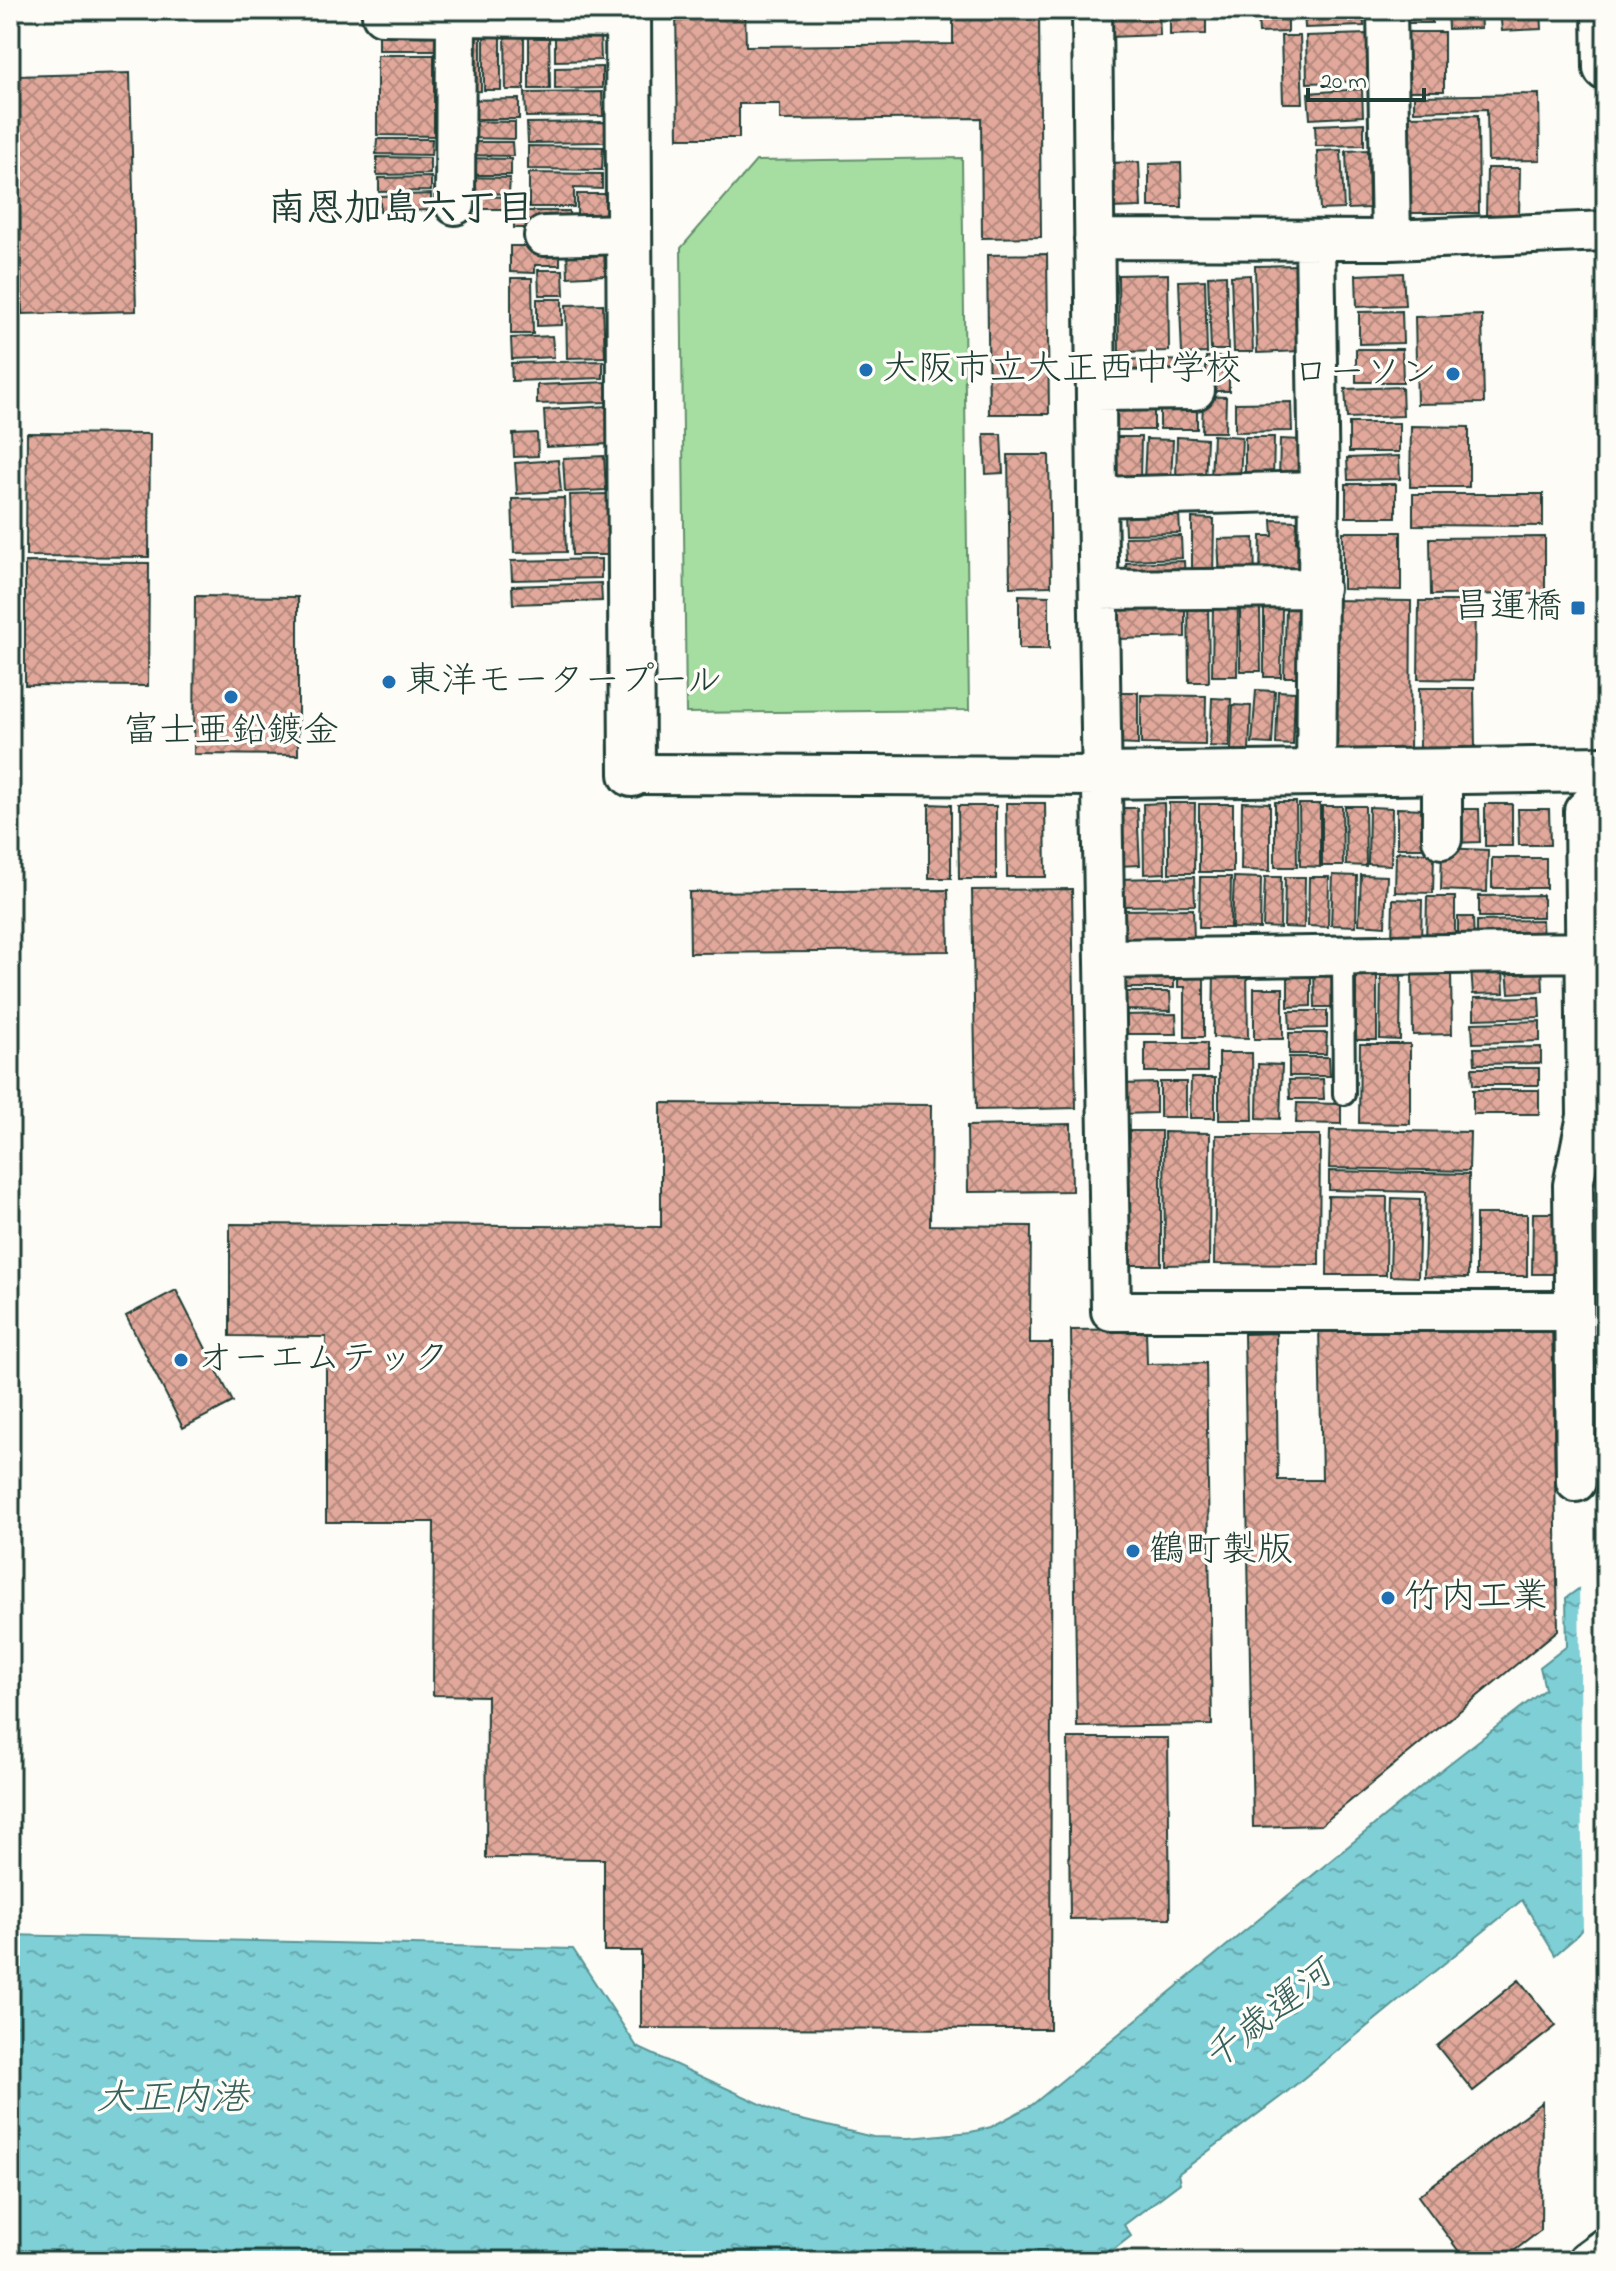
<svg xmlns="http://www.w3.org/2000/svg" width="1616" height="2271" font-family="'Indie Flower','Klee One',sans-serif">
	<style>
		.grass { fill: #a6dea2; stroke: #628e6b; stroke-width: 2 }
		.water { fill: url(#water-ripples); stroke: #589595; stroke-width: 2 }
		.pier { fill: #fdfcf7 }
		.building { fill: url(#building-cross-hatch); stroke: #1f3d34; stroke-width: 2 }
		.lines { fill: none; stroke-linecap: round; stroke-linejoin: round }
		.service-casing { stroke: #1f3d34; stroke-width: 26 }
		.minor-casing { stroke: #1f3d34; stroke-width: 44 }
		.tertiary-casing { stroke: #1f3d34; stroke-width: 50 }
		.primary-casing { stroke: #1f3d34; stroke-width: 50 }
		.service { stroke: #fdfcf7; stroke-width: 20 }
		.minor { stroke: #fdfcf7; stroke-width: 38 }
		.tertiary { stroke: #fdfcf7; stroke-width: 44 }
		.primary { stroke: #fdfcf7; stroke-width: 44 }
		.poi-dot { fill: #1f6fb2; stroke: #fdfcf7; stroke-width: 3 }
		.labels { text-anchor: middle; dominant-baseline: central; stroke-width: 7; stroke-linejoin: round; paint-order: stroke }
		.poi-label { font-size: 36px; fill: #1f3d34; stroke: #fdfcf7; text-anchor: start }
		.neighbourhood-label { font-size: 38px; font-weight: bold; fill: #1f3d34; stroke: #fdfcf7 }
		.water-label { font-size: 38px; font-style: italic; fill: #37625c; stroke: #fdfcf7 }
	</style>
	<defs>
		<pattern id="water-ripples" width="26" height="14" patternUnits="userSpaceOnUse" patternTransform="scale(2)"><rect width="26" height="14" fill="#7ecfd6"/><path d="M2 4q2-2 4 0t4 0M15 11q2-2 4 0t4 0" fill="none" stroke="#67a9ae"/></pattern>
		<pattern id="building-cross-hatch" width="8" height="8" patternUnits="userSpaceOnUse" patternTransform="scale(2)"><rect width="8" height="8" fill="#e1a89b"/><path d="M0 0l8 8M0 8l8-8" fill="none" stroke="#b68a7f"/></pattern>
	</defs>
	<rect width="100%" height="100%" fill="#fdfcf7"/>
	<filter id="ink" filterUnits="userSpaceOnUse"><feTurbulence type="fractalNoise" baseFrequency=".0125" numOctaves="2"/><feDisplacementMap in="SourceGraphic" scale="16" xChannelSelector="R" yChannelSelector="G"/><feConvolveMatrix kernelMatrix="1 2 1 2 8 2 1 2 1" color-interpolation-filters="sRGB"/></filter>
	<g filter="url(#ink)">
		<path class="grass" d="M962,158L969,710L686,713L681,248L756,161Z"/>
		<path class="water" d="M1606,1569V1904L1576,1937L1555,1955L1522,1900L1283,2095L1178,2174L1180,2183L1124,2225L1131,2236L1099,2261H10V1935L573,1949L637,2047L789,2117L873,2137L910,2138L971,2132L991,2127L1032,2105L1445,1767L1545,1689L1540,1667L1567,1646L1566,1598Z"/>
		<path class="pier" d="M1606,1565V1909L1583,1934L1579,1584Z"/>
		<path class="building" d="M676,10H745L746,46L953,44V10H1039L1041,237L982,238L981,118L780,120V104H739V138H678Z
			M1109,10H1159L1160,35L1109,37Z
			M1170,10H1206V34L1170,35Z
			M1218,10H1242L1243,19H1218Z
			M1304,10H1363L1364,26L1305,28Z
			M1399,10H1432V23H1399Z
			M1447,10H1480L1481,28L1448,29Z
			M1500,10H1541L1542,29L1502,31Z
			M1288,17V32L1259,33L1258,18Z
			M379,24H438V50H379Z
			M462,30H481V91L462,92Z
			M484,32H501V90H484Z
			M1398,32H1444V91H1398Z
			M600,33L601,60L555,61V34Z
			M505,34H524V90H506Z
			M549,34L550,89H529V35Z
			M1367,34L1369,81L1307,83L1306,36Z
			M1281,36H1300L1303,103H1283Z
			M377,55H434V136L377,135Z
			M602,67V88L555,89V68Z
			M130,73L136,311L22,314L15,76Z
			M1362,89L1363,116L1310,119L1308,93Z
			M602,92L603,116L526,117L525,93Z
			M1539,94L1540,160L1488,161L1487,109L1414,111V96Z
			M519,99V119H462L463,100Z
			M1478,115L1479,213H1407L1406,116Z
			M463,121L515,122V139L462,138Z
			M606,122V142L528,143L527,123Z
			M1364,123V145L1316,146L1315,125Z
			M377,139H432L431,155L376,154Z
			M463,142H512L513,156L463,155Z
			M528,146L603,147L602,170L528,169Z
			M1341,150L1344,209L1320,210L1317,151Z
			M1368,150L1369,208L1348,209L1346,151Z
			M377,157L430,158V174L377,175Z
			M463,158L511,159V175H463Z
			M1139,162L1141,207L1109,208L1107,163Z
			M1181,163L1182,207H1149V164Z
			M1487,168H1520L1519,216L1486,215Z
			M529,173L602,174V189L574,188V207H529Z
			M431,177V191L379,192V178Z
			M462,177L510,178L509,194L461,192Z
			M431,194V210L380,212V196Z
			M577,194H607V228H577Z
			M462,196L508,197V209H462Z
			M514,211H569V228H514Z
			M510,246H560V265H535V273L510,272Z
			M604,247L605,275L568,277L567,249Z
			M1047,254L1049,414H989L987,255Z
			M1299,265L1300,351L1257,353L1255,266Z
			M538,270H563L564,295H539Z
			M1403,273L1405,305L1357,307L1356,275Z
			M1168,274L1169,351L1119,352L1118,275Z
			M1226,275L1228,350H1211L1208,276Z
			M1250,275L1253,352H1234L1231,276Z
			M511,278H532L533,334H511Z
			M1205,280L1207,353L1182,354L1179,281Z
			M537,299H562V325L537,326Z
			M603,304L605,357L567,358L566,305Z
			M1402,311L1403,343L1359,344V312Z
			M1482,315L1484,403L1417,404L1415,317Z
			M552,336L554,357L512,359L511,338Z
			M1356,349H1402L1403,382H1356Z
			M1206,357H1229V391H1206Z
			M1151,359V383H1111V360Z
			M1156,360L1199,361V381H1156Z
			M603,361V378L512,381L511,363Z
			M608,382L609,402L537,404V385Z
			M1402,387L1403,416L1347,418L1345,389Z
			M1203,396L1226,397L1225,432H1202Z
			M1291,402L1292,431L1235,432V403Z
			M1160,405H1197V429H1160Z
			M608,406L610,444L546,447L544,410Z
			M1116,407L1154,408V430H1116Z
			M1349,423H1399V452H1349Z
			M1411,426L1469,427V487H1410Z
			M27,433L150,434L149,557L26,556Z
			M537,433L538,456L514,457L513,434Z
			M984,434H1001L1003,473L986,474Z
			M1213,435L1242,437L1240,481L1211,479Z
			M1115,437H1141L1140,479L1115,478Z
			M1177,437L1207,439L1205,480L1176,479Z
			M1245,437H1274L1273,480L1245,479Z
			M1146,439L1173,440L1171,480L1144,479Z
			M1280,439L1302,440V482L1279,481Z
			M1008,455H1049L1051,586L1010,587Z
			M604,456L606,490L565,492L563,458Z
			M1399,456L1400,479L1348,480L1347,458Z
			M558,460L561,491L517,494L515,463Z
			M1346,484H1396V517H1346Z
			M607,494L608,555H572L570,495Z
			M1413,494H1543V526L1413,525Z
			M564,498L566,552L514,553L512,499Z
			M1179,512L1180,533L1125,534L1124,514Z
			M1192,518L1214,519L1213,581H1192Z
			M1272,520L1297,521L1296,542H1308V578L1260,577L1261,536H1273Z
			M1343,532H1401V590L1343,589Z
			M1181,536L1182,558L1126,560L1125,537Z
			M1545,537V594L1431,595L1430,538Z
			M1254,538L1255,579L1220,580L1218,539Z
			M601,559V578L512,580L511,561Z
			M1184,561L1185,581L1127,583L1126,563Z
			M25,562L149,563L148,686L25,685Z
			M601,583L602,601L513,604L512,586Z
			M1019,595L1049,596V649H1019Z
			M195,596L298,597V755L194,754Z
			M1188,598H1208L1209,682H1189Z
			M1329,600L1411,601L1410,754L1328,753Z
			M1419,601H1475L1474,680L1418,679Z
			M1213,602L1238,603L1237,676H1212Z
			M1264,606H1282L1281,677H1264Z
			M1240,608H1260L1261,671H1240Z
			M1286,608H1303L1302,677H1284Z
			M1185,609V637L1119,639L1118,610Z
			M1419,688H1474L1475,748H1420Z
			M1256,690L1275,691L1272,744L1252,743Z
			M1278,691L1295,692L1293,745L1276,744Z
			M1116,692H1138V745L1115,744Z
			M1141,695L1206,696L1205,745L1141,744Z
			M1212,698L1231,699L1229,747L1210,746Z
			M1233,705L1251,706L1249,751L1231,750Z
			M1242,802L1270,803V871L1241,870Z
			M1275,802H1296L1297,867H1275Z
			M1006,803H1045L1046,877H1007Z
			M1164,803L1165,873L1144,874L1143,804Z
			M1169,803H1195L1194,873H1169Z
			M929,804L951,805V878H929Z
			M1199,804H1233V872H1199Z
			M1299,804H1320V867L1300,866Z
			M1485,804H1512V846H1485Z
			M958,806H996V879H959Z
			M1322,806H1342L1343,866H1322Z
			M1345,806H1365L1366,866L1346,865Z
			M1369,807L1392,808L1391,865L1368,864Z
			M1116,808H1137L1140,865L1117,866Z
			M1397,808L1427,809V848H1397Z
			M1452,809H1479L1480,842L1453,843Z
			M1518,809H1549L1550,845H1519Z
			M1442,848L1488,850L1487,892L1441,890Z
			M1396,852L1434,853L1433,893L1395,892Z
			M1492,858H1546V888H1492Z
			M1333,875L1357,876L1356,926L1331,925Z
			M1361,875L1387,876L1385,926L1359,924Z
			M1194,877L1195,905L1119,906V879Z
			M1200,877H1231L1230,928H1199Z
			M1234,877L1261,878L1260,929L1232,928Z
			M1265,877H1281L1280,928L1263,927Z
			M1285,877H1305L1304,928L1284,927Z
			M1309,877H1329L1328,927L1308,926Z
			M1072,889L1076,1108L976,1110L972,890Z
			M948,890L949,951L690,953L689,892Z
			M1543,895V917H1479V896Z
			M1427,897H1455V942H1426Z
			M1393,899L1422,900L1421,943H1392Z
			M1193,909L1194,941L1121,942L1120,910Z
			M1458,917H1473L1474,942H1458Z
			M1542,920L1543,943L1477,944V921Z
			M1174,967V988H1122L1121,968Z
			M1503,967L1504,993L1473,994L1471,969Z
			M1288,968H1311V1006L1288,1007Z
			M1542,968L1543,991L1509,993L1507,970Z
			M1214,969H1247L1248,1038L1213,1037Z
			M1356,969H1377V1040H1356Z
			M1178,970H1204V1037H1185V987H1178Z
			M1333,970V1007H1315L1314,971Z
			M1381,970L1401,971L1400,1040L1380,1039Z
			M1412,973H1451L1452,1034L1413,1035Z
			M1254,988H1283V1039H1254Z
			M1121,992H1170L1171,1011L1121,1010Z
			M1539,997L1540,1017L1474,1019V998Z
			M1289,1011H1327V1028L1290,1029Z
			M1176,1014L1177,1034H1121V1015Z
			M1540,1021V1041L1473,1043L1472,1023Z
			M1289,1033H1327L1326,1054H1289Z
			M1145,1043H1207V1072H1145Z
			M1360,1044H1410V1124L1359,1123Z
			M1541,1047V1063L1475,1064L1474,1048Z
			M1219,1053H1252L1253,1120H1219Z
			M1289,1057H1329L1330,1076H1289Z
			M1258,1064L1282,1065L1280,1119L1257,1118Z
			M1472,1068H1539V1085H1473Z
			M1191,1078H1215V1118H1190Z
			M1323,1079L1324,1099H1290L1289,1080Z
			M1160,1082H1186V1117H1160Z
			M1156,1083V1113L1120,1114V1084Z
			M1473,1090H1539V1114H1473Z
			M661,1103L931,1105L930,1225L1031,1226L1030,1343H1052L1050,2029L641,2028V1951H604V1859L486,1858L487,1696L433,1695L434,1522H326V1337L230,1336V1224L661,1227Z
			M1297,1103L1341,1104V1124L1296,1123Z
			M1071,1124L1072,1191L968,1192L967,1126Z
			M1330,1130L1470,1132L1469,1171L1329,1168Z
			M1123,1131H1161V1265H1123Z
			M1164,1132L1210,1133L1209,1264L1165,1265Z
			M1216,1135H1320L1319,1265L1214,1264Z
			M1329,1171L1469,1174L1468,1278L1424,1277L1426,1192L1329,1190Z
			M1328,1196L1387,1197L1386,1275H1327Z
			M1392,1198L1420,1199L1418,1277L1390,1276Z
			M1533,1213H1555L1554,1274H1532Z
			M1476,1214H1527V1276H1476Z
			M176,1290L233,1402L183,1428L126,1316Z
			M1552,1320L1558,1630L1321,1825L1253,1827L1244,1334L1276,1333L1278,1480H1322L1319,1325Z
			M1146,1329L1147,1364L1206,1363L1212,1725L1077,1727L1071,1330Z
			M1068,1738H1168L1170,1918L1070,1919Z
			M1519,1980L1556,2026L1473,2091L1437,2046Z
			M1542,2102L1541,2230L1501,2261H1466L1418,2196Z"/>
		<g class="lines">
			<g class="service-casing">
				<path id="service" d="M1343,956L1344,1094"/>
			</g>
			<g class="minor-casing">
				<path id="minor" d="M1092,10L1097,497L1111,1311H1573
					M1387,10L1391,240
					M382,15L628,18
					M455,205L456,16
					M544,236L630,234
					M1094,239L1391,240L1606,231
					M1315,240L1319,491L1316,773
					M1096,391L1195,390
					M1097,497L1319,491
					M1099,590L1319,588
					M1442,771V839
					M632,774L1103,776
					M1106,959L1586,952
					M1576,1482L1573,1185L1587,1116L1584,811L1606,789
					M1587,2261L1606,2247"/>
			</g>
			<g class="tertiary-casing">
				<path id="tertiary" d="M628,10L632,774
					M1103,776L1606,769"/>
			</g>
			<g class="primary-casing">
				<path id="primary" d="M1605,10L1606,68"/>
			</g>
			<use href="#service" class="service"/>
			<use href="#minor" class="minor"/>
			<use href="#tertiary" class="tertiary"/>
			<use href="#primary" class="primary"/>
		</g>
	</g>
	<g class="poi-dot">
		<circle cx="866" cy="370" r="8"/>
		<circle cx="1453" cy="374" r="8"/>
		<rect x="1570" y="600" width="16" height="16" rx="4"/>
		<circle cx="389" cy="682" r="8"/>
		<circle cx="231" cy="697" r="8"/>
		<circle cx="181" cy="1360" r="8"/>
		<circle cx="1133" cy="1551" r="8"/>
		<circle cx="1388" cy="1598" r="8"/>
	</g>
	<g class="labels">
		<g class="poi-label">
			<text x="882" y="370">大阪市立大正西中学校</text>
			<text x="1437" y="374" text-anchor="end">ローソン</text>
			<text x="1562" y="608" text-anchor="end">昌運橋</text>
			<text x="405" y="682">東洋モータープール</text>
			<text x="231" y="732" text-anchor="middle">富士亜鉛鍍金</text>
			<text x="197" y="1360">オーエムテック</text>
			<text x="1149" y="1551">鶴町製版</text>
			<text x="1404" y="1598">竹内工業</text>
		</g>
		<g class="neighbourhood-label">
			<text x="401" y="211">南恩加島六丁目</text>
		</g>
		<g class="water-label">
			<text transform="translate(1269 2017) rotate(-38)">千歳運河</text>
			<text x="172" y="2100">大正内港</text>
		</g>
	</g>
	<rect width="1616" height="2271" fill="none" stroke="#fdfcf7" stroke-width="40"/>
	<rect x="20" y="20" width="1576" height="2231" fill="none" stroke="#1f3d34" stroke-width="3" filter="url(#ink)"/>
	<path d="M1308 88v12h116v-12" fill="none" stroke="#1f3d34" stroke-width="4"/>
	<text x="1320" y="88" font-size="24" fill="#1f3d34" stroke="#fdfcf7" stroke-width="6" paint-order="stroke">20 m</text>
</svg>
